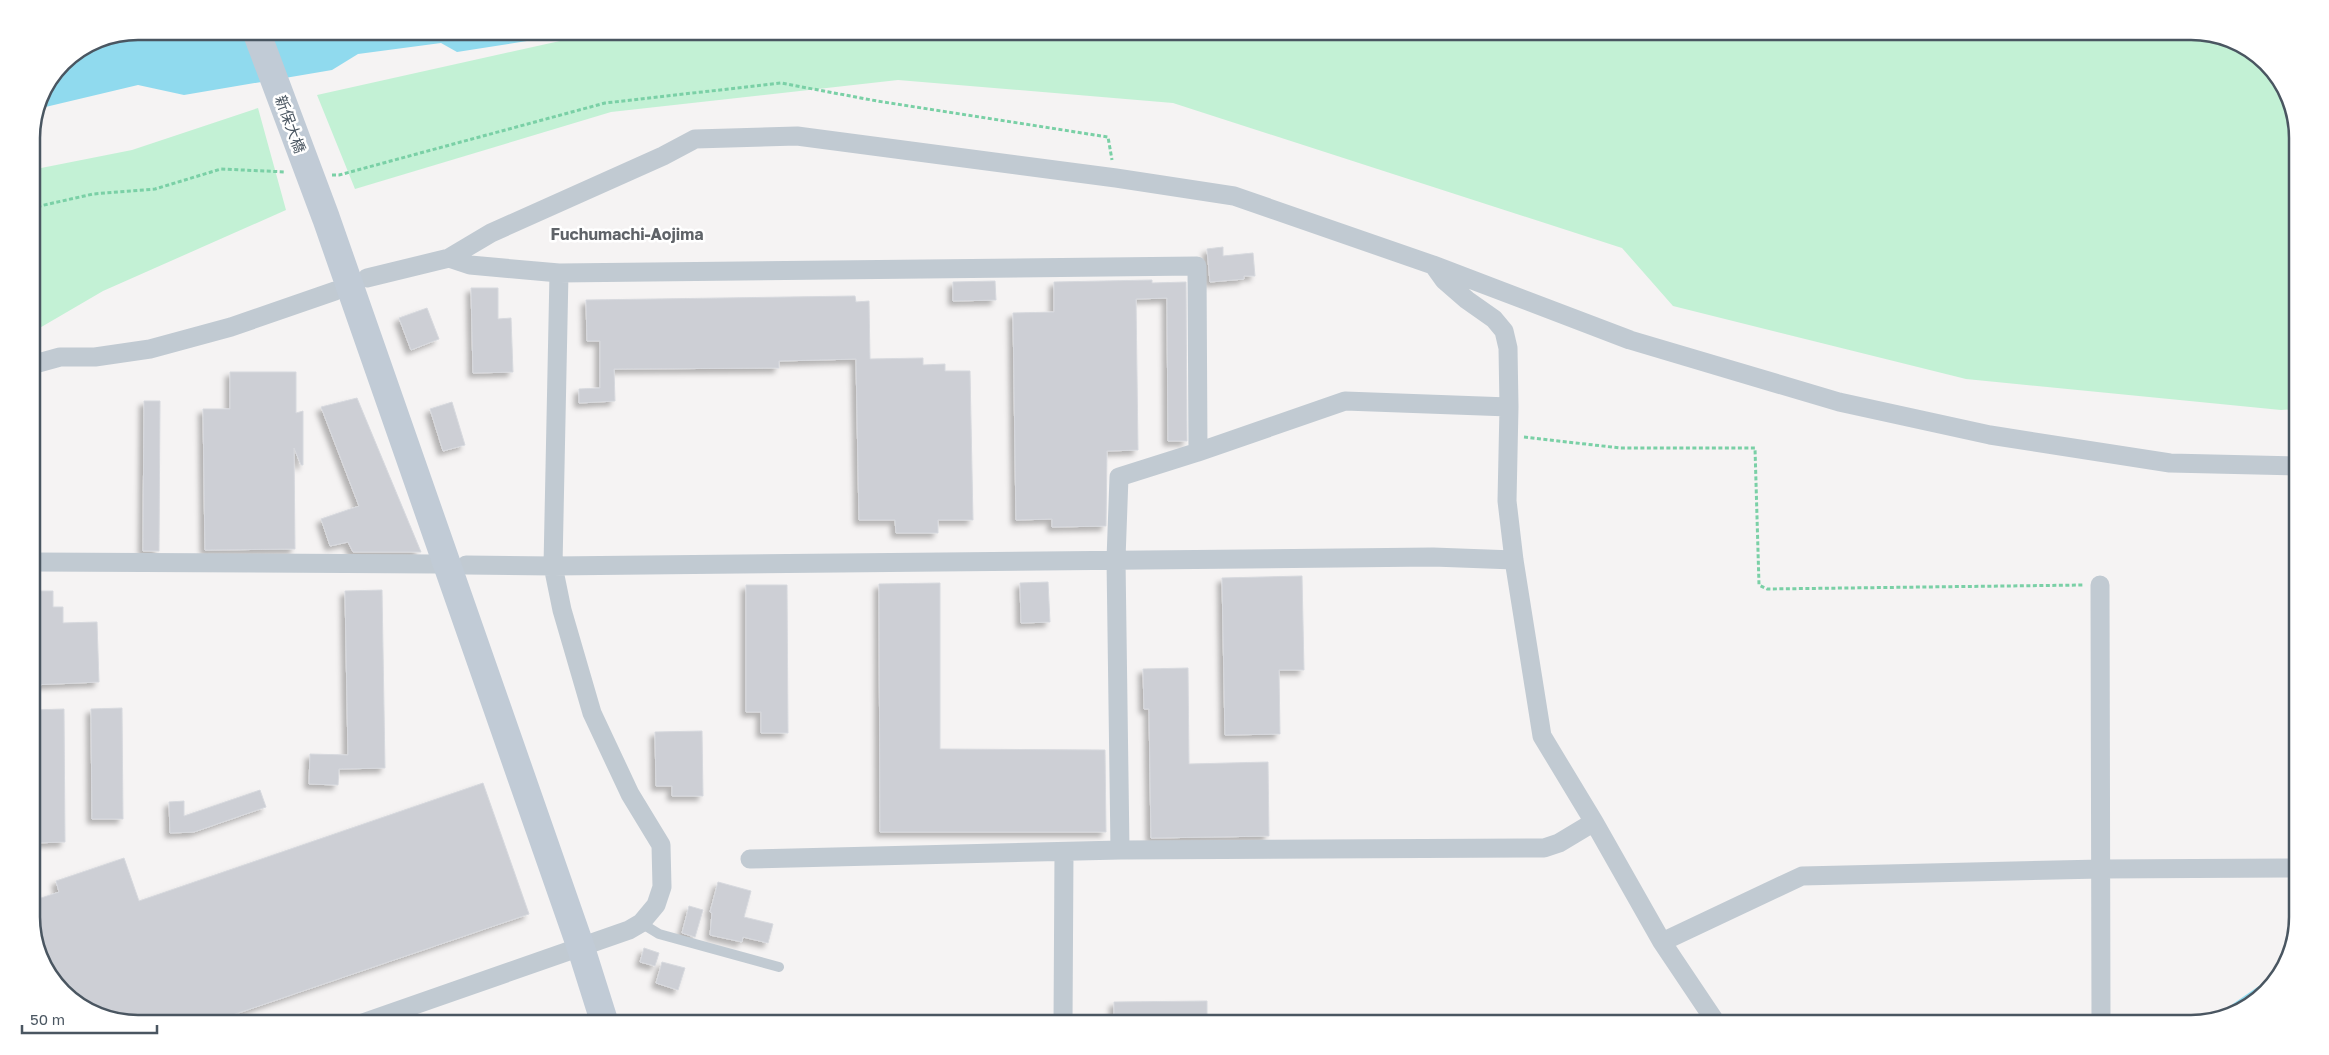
<svg xmlns="http://www.w3.org/2000/svg" width="2329" height="1055" font-family="'Golos Text','Noto Sans JP',sans-serif">
	<style>
		.green { fill: #c3f1d5 }
		.water { fill: #90daee }
		.lines { fill: none; stroke-linecap: round; stroke-linejoin: round }
		.stream { stroke: #90daee; stroke-width: 5.5 }
		.building { fill: #cdcfd5; stroke: #d7d9de; filter: url(#shadow) }
		.path { stroke: #7ad0a6; stroke-width: 3; stroke-dasharray: 4 2.5; stroke-linecap: butt }
		.lane { stroke: #c1cad2; stroke-width: 10 }
		.street { stroke: #c1cad2; stroke-width: 19 }
		.secondary { stroke: #c1cbd6; stroke-width: 28 }
		.labels { text-anchor: middle; dominant-baseline: central; stroke-width: 5; stroke-linejoin: round; paint-order: stroke }
		.street-label { font-size: 15px; fill: #4a5661; stroke: #fff }
		.neighbourhood-label { font-size: 16px; font-weight: bold; fill: #5f6368; stroke: #fff }
		.rim { fill: none; stroke: #4a5661; stroke-width: 2.5 }
	</style>
	<defs>
		<filter id="shadow"><feDropShadow dx="-4.5" dy="4.5" stdDeviation="2.5" flood-color="#0004"/></filter>
	</defs>
	<rect width="100%" height="100%" fill="#f5f3f3"/>
	<path class="green" d="M605,31H2191L2232,39L2280,78L2298,131V409L2281,410L1966,379L1673,306L1622,248L1173,103L898,80L611,112L355,189L317,95Z
		M258,108L286,210L103,291L31,333V170L132,150Z"/>
	<path class="water" d="M138,31H590L457,52L441,43L358,54L332,70L184,95L138,85L37,109C43,83 73,47 99,39C111,35 125,34 138,31Z"/>
	<g class="lines">
		<path class="stream" d="M2223,1014L2271,981"/>
	</g>
	<path class="building" d="M1223,247V256L1253,253L1255,276H1244V279L1210,282L1207,249Z
		M1152,280V283L1186,282L1187,441H1168L1167,298L1136,299L1138,450L1107,451L1106,526L1052,527V519L1016,520L1013,313L1054,312V282Z
		M995,281L996,300L953,301V282Z
		M471,288H498V319L511,318L513,372L473,373Z
		M855,296L856,302L869,301L870,359L923,358V365L945,364V371H970L973,520H938V533H896L895,520H859L856,359L779,361V368L614,369L615,401L579,403V389L600,388V341H587L586,300Z
		M427,308L439,339L411,350L399,318Z
		M230,372H296V413L303,411V465H301L294,448L295,549L205,550L203,409H230Z
		M357,398L421,552H353L348,542L330,546L321,519L359,506L321,407Z
		M144,401H160L159,551H143Z
		M452,402L465,445L443,451L430,409Z
		M1302,576L1304,670H1279L1280,734L1225,735L1222,578Z
		M1048,582L1050,622L1021,623L1020,583Z
		M940,583V749L1105,750L1106,832H880L879,584Z
		M746,585H787L788,733H761V712H746Z
		M382,590L385,768L339,769L338,785L309,784L310,754L348,755L345,591Z
		M31,591H53V607H63V623L97,622L99,682L31,685Z
		M1188,668L1189,764L1268,762L1269,836L1151,838L1149,709H1144L1143,669Z
		M122,708L123,819H92L91,709Z
		M64,709L65,842L32,843L31,710Z
		M702,731L703,796H672V786H656L655,732Z
		M483,783L529,914L206,1024H138L97,1016L49,977L32,925V901L59,892L56,881L124,858L139,901Z
		M260,790L266,807L194,832L170,833L169,802L184,801V816Z
		M718,882L751,891L744,917L773,924L768,943L743,937L742,942L710,935L712,913L710,912Z
		M689,906L703,910L695,937L682,933Z
		M644,948L659,953L655,966L640,962Z
		M662,962L685,968L678,990L656,983Z
		M1207,1001V1024H1114V1002Z"/>
	<g class="lines">
		<path class="path" d="M332,175H339L605,103L781,83L877,101L1108,137L1112,160
			M31,208L93,194L155,189L221,169L286,172
			M1524,437L1620,448H1755L1759,585L1767,589L2083,585"/>
		<path class="lane" d="M641,923L659,934L779,967"/>
		<path class="street" d="M449,258L470,265L559,273L1197,266L1198,452L1119,477L1116,559L1120,850
			M1434,266L1444,280L1467,300L1494,319L1504,331L1508,348L1509,407L1507,501L1514,560L1542,736L1594,822L1662,942L1717,1024
			M367,278L449,258L491,233L663,156L695,139L797,136L1116,178L1234,196L1433,265L1630,340L1839,402L1990,435L2170,463L2298,466
			M31,365L60,357H95L150,349L231,327L335,291
			M1198,452L1345,401L1509,407
			M31,562L436,564
			M466,565L553,566L1433,557L1514,560
			M2100,585L2101,1024
			M750,859L1120,850L1544,848L1559,843L1594,822
			M1662,942L1802,876L2101,869L2298,868
			M360,1024L629,930L641,923L656,905L662,887L661,845L630,794L592,713L562,610L553,566L559,273
			M1063,1024L1064,852"/>
		<path class="secondary" d="M256,31L326,218L581,948L605,1024"/>
	</g>
	<g class="labels">
		<g class="street-label">
			<text transform="translate(291 124) rotate(70)">新保大橋</text>
		</g>
		<g class="neighbourhood-label">
			<text x="627" y="234">Fuchumachi-Aojima</text>
		</g>
	</g>
	<path d="M0 0H2329V1055H0ZM138 40H2191A98 98 0 0 1 2289 138V917A98 98 0 0 1 2191 1015H138A98 98 0 0 1 40 917V138A98 98 0 0 1 138 40Z" fill="#fff" fill-rule="evenodd"/>
	<path class="rim" d="M138 40H2191A98 98 0 0 1 2289 138V917A98 98 0 0 1 2191 1015H138A98 98 0 0 1 40 917V138A98 98 0 0 1 138 40Z"/>
	<path d="M22 1025v8h135v-8" fill="none" stroke="#4a5661" stroke-width="2.5"/>
	<text x="30" y="1025" font-size="15" fill="#4a5661" stroke="#ffffff" stroke-width="4" paint-order="stroke">50 m</text>
</svg>
